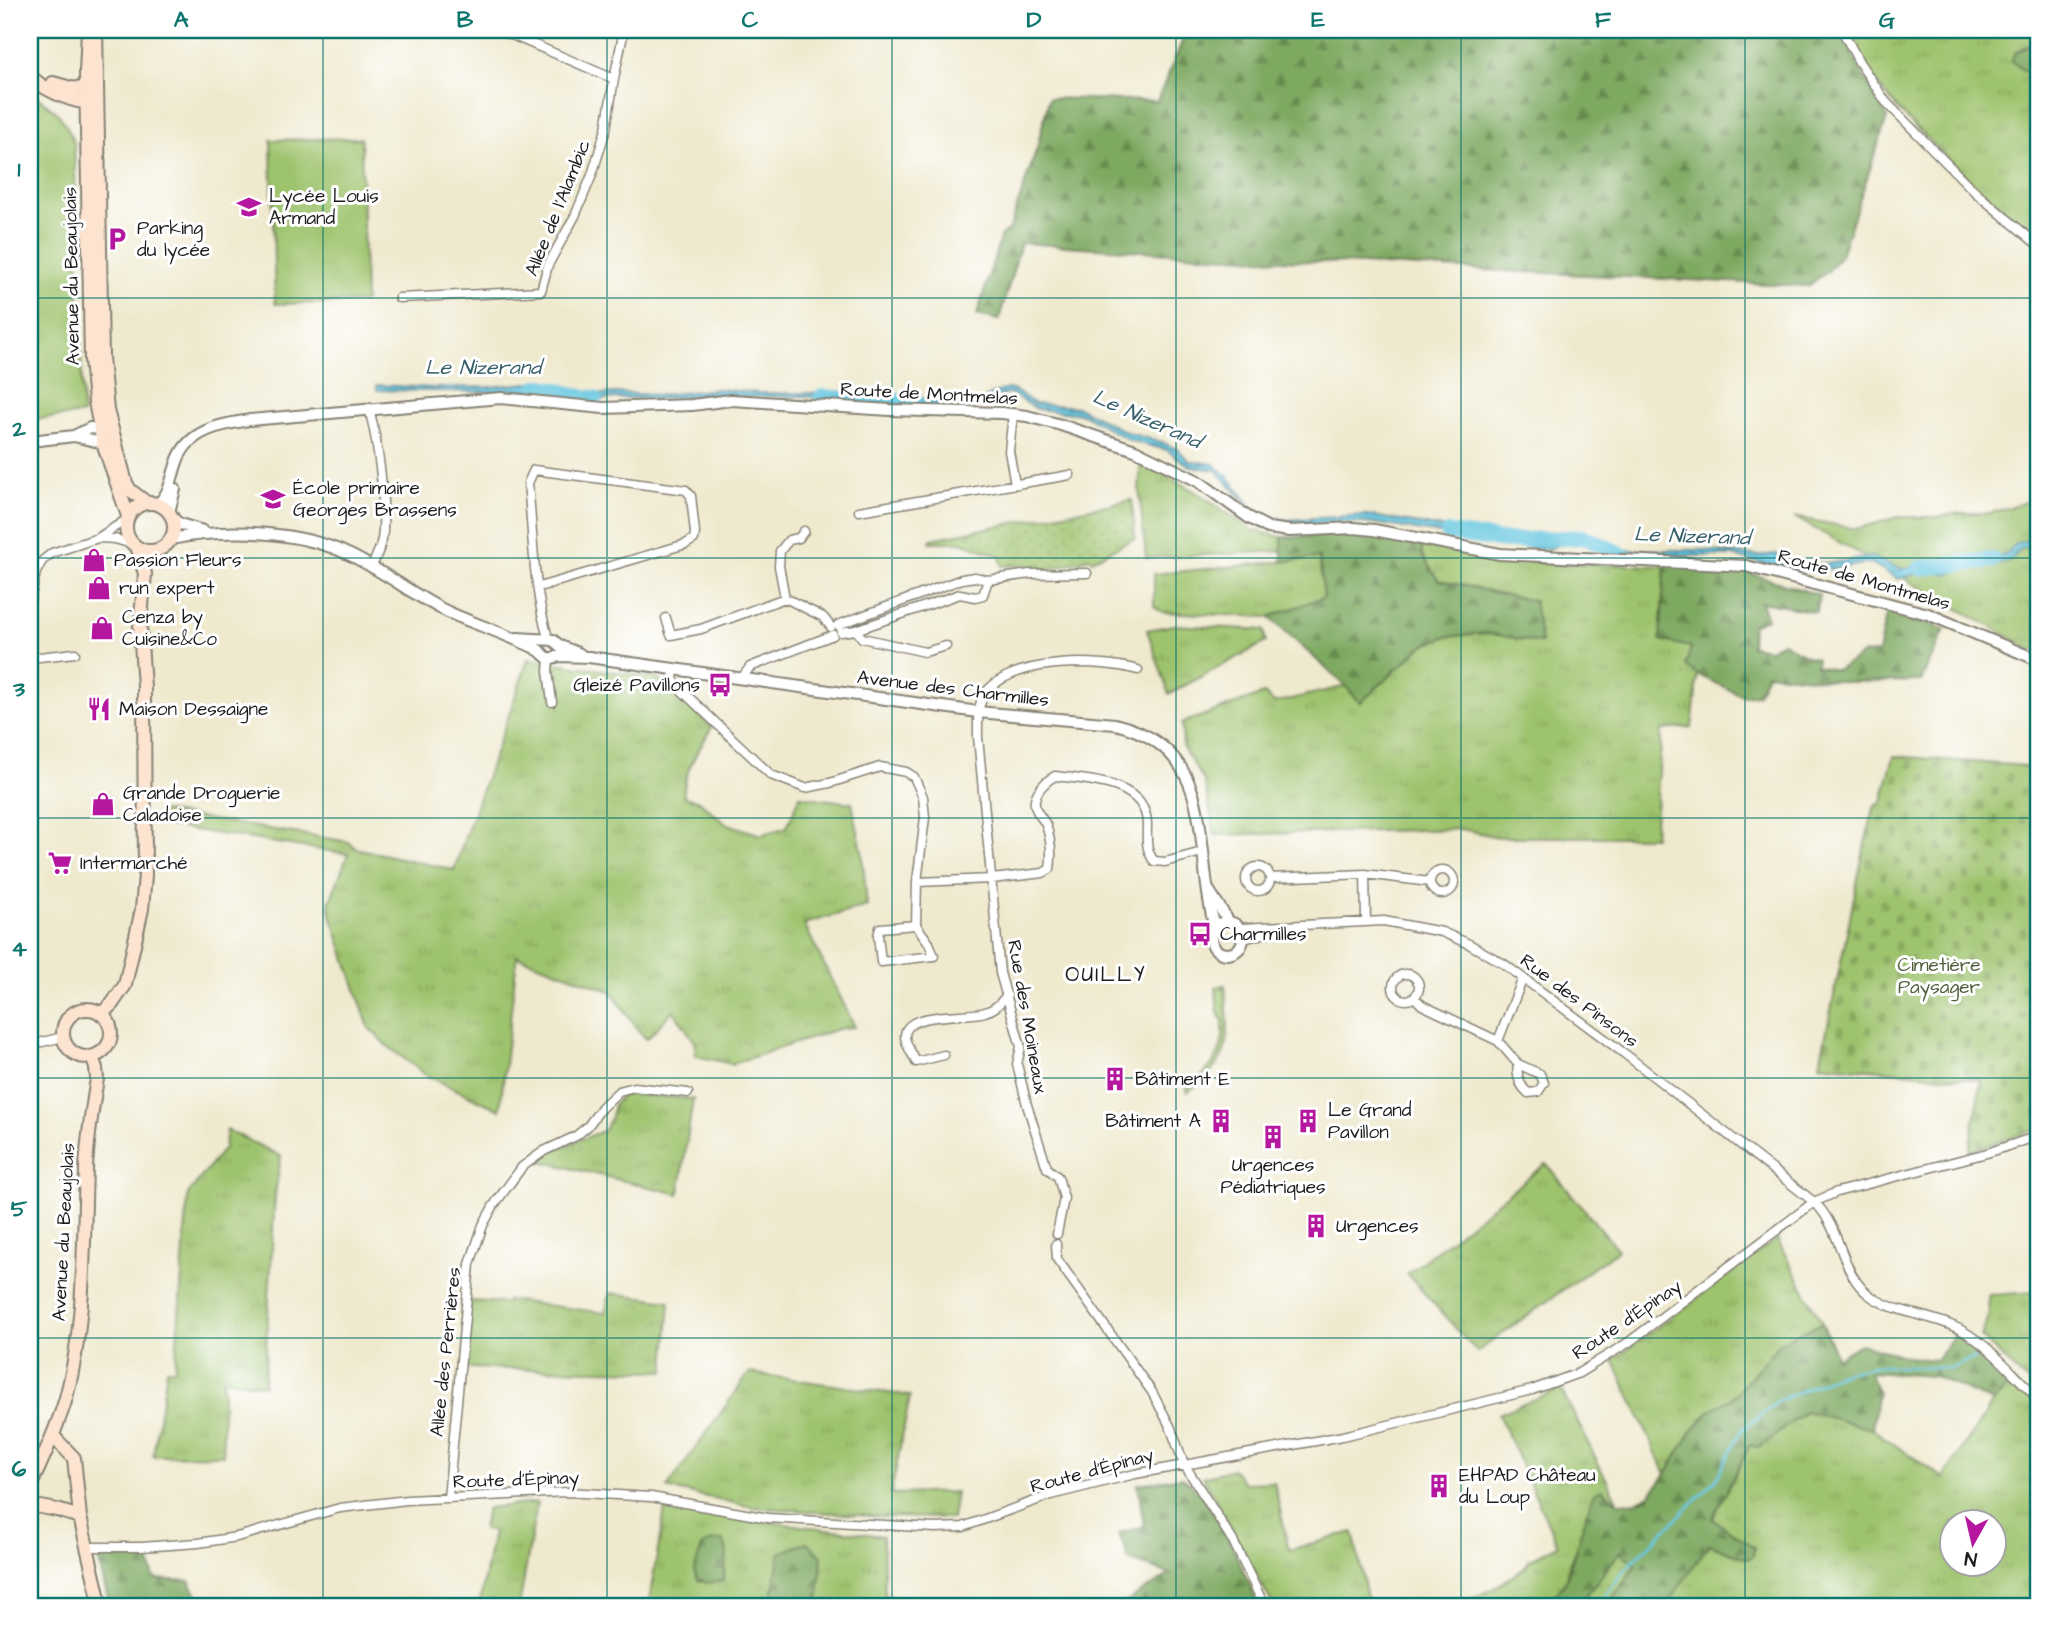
<svg xmlns="http://www.w3.org/2000/svg" width="2068" height="1637" font-family="'Architects Daughter',sans-serif">
	<style>
		.grass { fill: url(#grass-tufts); stroke: #5d7044; stroke-width: 2; fill-rule: evenodd }
		.forest { fill: url(#forest-firs); stroke: #4d623e; stroke-width: 2 }
		.cemetery { fill: url(#cemetery-stones); stroke: #5d7044; stroke-width: 2 }
		.park { fill: url(#park-dots); stroke: #5d7044; stroke-width: 2 }
		.pitch { fill: #9ec36d; stroke: #5d7044; stroke-width: 2 }
		.water { fill: url(#water-waves); stroke: #3e707e; stroke-width: 2 }
		.lines { fill: none; stroke-linecap: round; stroke-linejoin: round }
		.stream { stroke: #61c5df; stroke-width: 2.5 }
		.river { stroke: #61c5df; stroke-width: 16 }
		.minor-casing { stroke: #868275; stroke-width: 11 }
		.tertiary-casing { stroke: #868275; stroke-width: 14 }
		.secondary-casing { stroke: #868275; stroke-width: 16 }
		.minor { stroke: #fff; stroke-width: 8 }
		.tertiary { stroke: #fff; stroke-width: 10 }
		.secondary { stroke: #fde4d1; stroke-width: 12 }
		.grid { fill: none; stroke: #0f766e; stroke-width: 2; stroke-opacity: 0.55 }
		.labels { text-anchor: middle; dominant-baseline: central; stroke-width: 6; stroke-linejoin: round; paint-order: stroke }
		.poi-label { font-size: 19px; fill: #1c1c1c; stroke: #fff; text-anchor: start }
		.street-label { font-size: 19px; fill: #1c1c1c; stroke: #fff }
		.park-label { font-size: 19px; fill: #505f3c; stroke: #fff }
		.water-label { font-size: 21px; font-style: italic; fill: #38606a; stroke: #fff }
		.neighbourhood-label { font-size: 21px; letter-spacing: 2px; fill: #1c1c1c; stroke: #fff }
		.neatline { fill: none; stroke: #0f766e; stroke-width: 2.5 }
		.grid-label { font-size: 23px; text-anchor: middle; font-weight: bold; fill: #0f766e }
	</style>
	<defs>
		<pattern id="grass-tufts" width="24" height="20" patternUnits="userSpaceOnUse" patternTransform="scale(1.75)"><rect width="24" height="20" fill="#9ec36d"/><path d="M3 7l-1-3M5 7V3M7 7l1-3M15 17l-1-3M17 17v-4M19 17l1-3" fill="none" stroke="#88a75e"/></pattern>
		<pattern id="forest-firs" width="22" height="20" patternUnits="userSpaceOnUse" patternTransform="scale(1.75)"><rect width="22" height="20" fill="#7ea960"/><path d="M5 1l3.5 6h-7zM16 11l3.5 6h-7z" fill="#66894e"/></pattern>
		<pattern id="cemetery-stones" width="16" height="16" patternUnits="userSpaceOnUse" patternTransform="scale(1.75)"><rect width="16" height="16" fill="#9ec36d"/><path d="M2 7V4a2 2 0 0 1 4 0v3zM10 15v-3a2 2 0 0 1 4 0v3z" fill="#88a75e"/></pattern>
		<pattern id="park-dots" width="8" height="8" patternUnits="userSpaceOnUse" patternTransform="scale(1.75)"><rect width="8" height="8" fill="#9ec36d"/><path d="M2 2h.1M6 6h.1" fill="none" stroke="#88a75e" stroke-width="1.8" stroke-linecap="round"/></pattern>
		<pattern id="water-waves" width="16" height="10" patternUnits="userSpaceOnUse" patternTransform="scale(1.75)"><rect width="16" height="10" fill="#61c5df"/><path d="M0 5q4-4 8 0t8 0" fill="none" stroke="#54a9bf"/></pattern>
	</defs>
	<rect width="100%" height="100%" fill="#fff"/>
	<filter id="ink" filterUnits="userSpaceOnUse"><feTurbulence type="fractalNoise" baseFrequency=".0143" numOctaves="2"/><feDisplacementMap in="SourceGraphic" scale="14" xChannelSelector="R" yChannelSelector="G"/><feConvolveMatrix kernelMatrix="1 2 1 2 8 2 1 2 1" color-interpolation-filters="sRGB"/></filter>
	<filter id="wash" filterUnits="userSpaceOnUse"><feTurbulence type="fractalNoise" baseFrequency=".00686" numOctaves="4" result="noise"/><feDisplacementMap in="SourceGraphic" scale="28" xChannelSelector="R" yChannelSelector="G"/><feGaussianBlur stdDeviation="1.57" result="paint"/><feColorMatrix in="noise" values="0 0 0 0 0 0 0 0 0 0 0 0 0 0 0 0 0 1.4 0 .05"/><feComposite in="paint" operator="in"/></filter>
	<g filter="url(#wash)">
		<rect width="100%" height="100%" fill="#efe9ce"/>
		<path class="grass" d="M1848,30H2038V43L2034,42L2024,71L2038,73V239L1978,188L1901,113L1876,82Z
			M1141,462L1196,492L1253,530L1282,537V551L1146,558L1139,489Z
			M2038,498V653L1794,517L1856,529L1898,517H1937L1959,513H1991Z
			M1422,545L1482,557L1545,563L1665,566L1660,640L1691,647L1686,666L1698,675L1692,727L1662,730L1654,837H1498L1462,829L1215,835L1204,781L1183,747L1182,723L1264,694L1274,703L1346,686L1360,703L1421,647L1444,637L1487,633L1541,643L1534,601L1438,580L1422,555Z
			M1319,558L1324,597L1269,617L1162,612L1154,606V574Z
			M1174,625L1264,630L1266,642L1169,694L1147,630Z
			M528,659L657,678L712,727C700,748 682,772 684,797L699,801L725,823L761,835L787,827L800,796L852,803L862,851L867,906L804,924L855,1027L838,1029L732,1064L696,1056L695,1042L673,1010L647,1039L641,1034L611,991L517,956L500,1110L427,1076L385,1044L369,1028L331,915L329,904L348,854L160,825L159,811L349,842L355,848L454,870C477,799 505,730 528,659Z
			M1225,985C1229,1038 1236,1057 1188,1092L1186,1089C1208,1073 1226,1054 1223,1025C1223,1015 1223,1023 1219,1015C1216,1007 1217,995 1216,987Z
			M627,1094L693,1099L679,1194L541,1161L546,1153L603,1131L610,1120L614,1105L620,1097Z
			M227,1130L281,1156L275,1194L264,1385L223,1379V1455L153,1456L167,1369H175L188,1194L224,1148Z
			M1546,1164L1618,1250L1477,1352L1407,1274Z
			M1777,1239L1822,1323L1782,1341L1732,1399L1709,1411L1690,1434L1666,1474L1613,1360Z
			M2038,1292V1385L2034,1388L1981,1337L1989,1313L1988,1295Z
			M610,1293L670,1301L665,1371L463,1368L470,1301L505,1303L508,1300L605,1313Z
			M749,1373L910,1396L891,1494L956,1492L952,1518L884,1517L752,1507L667,1488Z
			M2012,1382L2038,1405V1607H1665L1709,1544L1748,1559L1753,1547L1712,1520L1750,1445L1759,1448L1806,1411L1872,1429L1943,1478L1993,1402ZM1952,1522H1994V1564H1952Z
			M1561,1389L1618,1503L1602,1489L1570,1562L1565,1583L1544,1607H1449L1491,1590L1526,1567L1529,1560L1558,1545L1498,1414Z
			M1233,1469L1244,1483L1274,1482L1289,1550L1353,1532L1369,1607L1388,1605L1389,1607H1274L1203,1477Z
			M537,1503L519,1607H479L493,1531L483,1530L487,1508Z
			M665,1509L883,1536L885,1596L948,1607H648Z
			M1620,1552L1636,1564L1606,1607H1577Z"/>
		<path class="forest" d="M1187,30H1839L1887,118L1841,255L1828,271L1808,286L1260,259L1021,243L999,320L977,315L1001,235L1009,230L1037,148L1049,98L1157,101Z
			M2034,42L2038,43V73L2024,71L2011,61L2015,52Z
			M1365,535L1422,545V555L1438,580L1534,601L1541,643L1487,633L1444,637L1421,647L1360,703L1346,686L1269,617L1324,597L1319,558L1282,561V537Z
			M1665,566L1707,567L1746,572L1819,595L1817,612L1761,602L1767,619L1752,625L1751,646L1769,649L1783,642L1806,656L1817,658L1816,666L1837,670L1863,654L1878,653L1887,610L1945,629L1921,681L1847,682L1767,673L1758,694L1743,696L1698,675L1686,666L1691,647L1660,640Z
			M1822,1323L1837,1358L1860,1344L1908,1357L1936,1360L1955,1334L2012,1382L1993,1402L1934,1376L1869,1372L1878,1391L1872,1429L1806,1411L1759,1448L1750,1445L1712,1519L1754,1547L1753,1556L1748,1559L1709,1544L1665,1607H1606L1636,1565L1620,1552L1577,1607H1544L1565,1583L1593,1494L1602,1489L1618,1503L1636,1502L1650,1495L1666,1474L1690,1434L1709,1411L1732,1398L1782,1341Z
			M1182,1477C1217,1504 1242,1567 1259,1607H1119L1170,1574L1128,1560L1119,1533L1144,1527L1138,1484Z
			M713,1541H724L727,1555L723,1581L707,1583L698,1580L694,1571L702,1546Z
			M807,1542L822,1557L818,1607H770L780,1553Z
			M97,1555L149,1558L154,1579L189,1581L204,1607H110Z"/>
		<path class="cemetery" d="M1894,756L2038,767V1129L1969,1151L1981,1080L1820,1064L1866,839L1875,805L1881,804Z"/>
		<path class="park" d="M1132,500L1135,538L1092,560L1089,558L1052,569H1028L1026,565L1002,566L1000,556L961,542H930L931,539Z"/>
		<path class="pitch" d="M30,94C54,106 65,118 74,143L83,414L30,420Z
			M361,138L365,302L275,304L271,140Z"/>
		<path class="water" d="M528,383L545,384L563,394L582,396L614,393L661,395L718,389L759,393H818L844,399L868,401L896,400L914,396L937,402L956,403H975L997,392L1008,389L1015,391L1035,404L1078,407L1128,433L1161,442L1177,449L1190,461L1213,464L1227,475L1254,510L1267,516L1287,520L1367,515L1459,531L1472,537H1495L1538,544L1573,533H1588L1600,537L1623,550H1701L1759,556L1776,554L1791,563L1800,564L1832,563L1872,557L1901,569L1929,563L1951,565L1999,557L2009,552L2017,543L2038,538V545L2022,548L2012,559L2001,564L1961,569L1948,575L1929,570L1898,579L1871,563L1816,571L1791,570L1732,556L1618,555L1595,542L1588,540H1570L1548,549H1536L1498,540L1475,542L1455,534H1441L1381,524L1340,522L1292,526L1271,523L1254,515L1242,498L1216,470L1190,466L1167,450L1129,440L1083,414L1037,409L1012,394H1005L996,397L982,407H933L915,402L894,405L846,403L805,396L745,397L717,394L660,399L617,398L589,401L559,397L547,390L538,389L488,392L377,390V385L434,388L490,387Z"/>
		<g class="lines">
			<path class="stream" d="M1597,1607L1624,1570L1715,1481L1741,1431L1778,1401L1845,1372L1874,1366L1952,1368L1976,1357"/>
			<path class="river" d="M537,387C557,386 574,399 594,398
				M822,397L871,401L915,400
				M1448,533L1507,541L1584,537L1621,554
				M1920,568L1992,560"/>
		</g>
	</g>
	<g filter="url(#ink)">
		<g class="lines">
			<g class="minor-casing">
				<path id="minor" d="M500,30L614,79L624,30
					M1842,30L1859,62L1886,102L1975,192L2038,245
					M399,298L541,291L548,265L575,216L592,175L606,129L614,79
					M369,408C378,444 385,493 383,530C383,543 377,555 372,566
					M1013,414L1009,451L1015,484
					M859,511L1070,475
					M804,531L799,538L789,540L780,551L779,566L785,598L823,617L831,627
					M98,538L115,539L132,544
					M988,580L1030,574L1087,573
					M539,587L686,544L694,539L695,533L691,496L686,490L534,470L528,483C533,532 533,593 549,640
					M30,602L36,572L42,561L52,553L98,538L126,520
					M666,618L671,635L701,629L785,598
					M838,625L962,579L975,577L988,580L983,595L975,597L960,594L856,630L841,632
					M856,630L862,638L925,652L946,646
					M30,658L75,653
					M549,659L548,671L552,702
					M674,671L673,679L679,688L771,775L805,788L830,783L880,767L906,772L914,777L923,797L925,817L917,882L916,925L929,943L934,956L881,962L878,935L880,928L916,925
					M741,679L750,667L833,635
					M1246 879a12 12 0 1 1 24 0a12 12 0 1 1-24 0Z
					M1430 882a12 12 0 1 1 24 0a12 12 0 1 1-24 0Z
					M1271,878L1365,874
					M917,882L992,879L1043,873L1050,869C1052,855 1051,839 1046,825C1044,820 1040,817 1037,811C1029,797 1044,782 1055,776C1086,780 1146,781 1147,824C1147,838 1145,849 1154,861L1165,862L1202,852
					M1366,920L1365,874L1430,882
					M1241,928L1384,921L1442,932L1469,944L1504,964L1625,1054L1814,1202C1841,1226 1840,1272 1868,1294C1890,1312 1926,1314 1953,1326C1986,1340 2012,1374 2038,1398
					M1244,939L1270,932
					M1393 987a13 13 0 1 1 26 0a13 13 0 1 1-26 0Z
					M1414,997L1422,1005L1498,1041L1518,1064L1540,1074L1544,1083L1538,1092L1528,1093C1519,1085 1516,1076 1518,1064
					M1498,1041L1523,978
					M30,1045L63,1037
					M944,1055L916,1062C913,1055 905,1044 905,1036C905,1010 970,1018 985,1012C996,1009 1000,1003 1007,995
					M1057,1234L1064,1198L1058,1177L1047,1168L1027,1105L1017,1064L1021,1047L1000,973L978,737C978,721 976,703 988,690C1017,658 1100,659 1138,670
					M1056,1244L1057,1259L1152,1392L1170,1426L1184,1464L1233,1541L1265,1607
					M448,1498L470,1264L483,1225L494,1205L522,1167L544,1151L576,1136L588,1126L602,1107L619,1091L634,1087L688,1093
					M87,1547H141L198,1543L237,1537L340,1508L407,1500L567,1492L651,1497L768,1518L935,1528L963,1527L1051,1495L1135,1474L1343,1436L1532,1390L1579,1373L1629,1342L1814,1202L1837,1192L1987,1153L2038,1136"/>
			</g>
			<g class="tertiary-casing">
				<path id="tertiary" d="M74,436L90,428L108,430
					M30,441L74,436L103,443
					M158,504C170,493 171,480 176,465C186,430 219,425 250,420L501,398L603,408L692,405L731,400L890,410L1002,413L1027,416L1061,425L1135,450L1198,481L1248,517L1268,528L1290,531L1354,528L1374,530L1500,554L1746,566L1928,614L2038,660
					M169,512L175,489
					M172,518L180,524L203,531
					M171,539C227,528 299,530 350,555C381,570 408,591 438,607C462,620 488,627 512,638C521,642 534,646 541,652C544,655 546,657 549,659L559,656L589,657L978,712L1115,724C1221,750 1192,848 1215,928
					M517,638L553,640L560,646L580,654
					M1208,889L1229,922
					M1211 938a16 16 0 1 1 32 0a16 16 0 1 1-32 0Z"/>
			</g>
			<g class="secondary-casing">
				<path id="secondary" d="M88,30L86,72L91,360L95,402L103,443L128,516
					M96,30L102,358L107,410L126,483L130,490L147,503
					M33,79C49,92 74,103 94,103
					M53,83L71,88L94,90
					M126 527a24 24 0 1 1 48 0a24 24 0 1 1-48 0Z
					M63 1033a24 24 0 1 1 48 0a24 24 0 1 1-48 0Z
					M101,1014L112,1004L125,985L142,909L145,875L144,687L140,627L145,574L138,549
					M53,1436L74,1458L80,1517L101,1607
					M30,1487C43,1458 57,1429 66,1398C86,1323 83,1246 86,1170C87,1139 92,1109 97,1079L96,1068L92,1057
					M30,1505L57,1510L80,1517"/>
			</g>
			<use href="#minor" class="minor"/>
			<use href="#tertiary" class="tertiary"/>
			<use href="#secondary" class="secondary"/>
		</g>
	</g>
	<path class="grid" d="M323,30V1607M607,30V1607M892,30V1607M1176,30V1607M1461,30V1607M1745,30V1607M30,298H2038M30,558H2038M30,818H2038M30,1078H2038M30,1338H2038"/>
	<defs>
		<g id="school-bare" transform="scale(1.89)"><path d="M0-5L7-2L0 1L-7-2ZM-4 1L0 2.5L4 1V4Q0 6-4 4Z" fill="#b5179e" stroke="#fff" stroke-width="2.5" paint-order="stroke"/></g>
		<g id="parking-bare" transform="scale(1.89)"><path d="M-3.5-5.5H1a3.5 3.5 0 0 1 0 7H-1V5.5H-3.5ZM-1-3.4V-.6H.8a1.4 1.4 0 0 0 0-2.8Z" fill="#b5179e" stroke="#fff" stroke-width="2.5" paint-order="stroke"/></g>
		<g id="shop-bare" transform="scale(1.89)"><path d="M-5-2.5h2.3a2.7 3.5 0 0 1 5.4 0H5L5.5 6h-11ZM-1.5-2.5h3a1.5 2.3 0 0 0-3 0Z" fill="#b5179e" stroke="#fff" stroke-width="2.5" paint-order="stroke"/></g>
		<g id="bus-bare" transform="scale(1.89)"><path d="M-5-6H5V4H4V6H2V4H-2V6H-4V4H-5ZM-3.5-4V0h7V-4ZM-3.5 1.2v1.5H-2V1.2ZM2 1.2v1.5H3.5V1.2Z" fill="#b5179e" stroke="#fff" stroke-width="2.5" paint-order="stroke"/></g>
		<g id="restaurant-bare" transform="scale(1.89)"><path d="M-5-6h1v4h1v-4h1v4h1v-4h1v5L-1.5 .5V6h-2V.5L-5-1ZM5-6V6H3V1.5H1.5Q1.5-4 5-6Z" fill="#b5179e" stroke="#fff" stroke-width="2.5" paint-order="stroke"/></g>
		<g id="supermarket-bare" transform="scale(1.89)"><path d="M-6-5.5h2.5l.6 2H6L4.5 2H-2.5L-4.4-4H-6ZM-1.5 3.2a1.3 1.3 0 1 0 .1 0ZM3 3.2a1.3 1.3 0 1 0 .1 0Z" fill="#b5179e" stroke="#fff" stroke-width="2.5" paint-order="stroke"/></g>
		<g id="building-bare" transform="scale(1.89)"><path d="M-4-6H4V6H1V3H-1V6H-4ZM-2.5-4.3h1.7v1.8h-1.7ZM.8-4.3h1.7v1.8H.8ZM-2.5-1h1.7V.8h-1.7ZM.8-1h1.7V.8H.8Z" fill="#b5179e" stroke="#fff" stroke-width="2.5" paint-order="stroke"/></g>
	</defs>
	<g fill-rule="evenodd">
		<use href="#school-bare" x="249" y="207"/>
		<use href="#parking-bare" x="117" y="239"/>
		<use href="#school-bare" x="273" y="499"/>
		<use href="#shop-bare" x="94" y="560"/>
		<use href="#shop-bare" x="99" y="588"/>
		<use href="#shop-bare" x="102" y="628"/>
		<use href="#bus-bare" x="720" y="685"/>
		<use href="#restaurant-bare" x="99" y="709"/>
		<use href="#shop-bare" x="103" y="804"/>
		<use href="#supermarket-bare" x="60" y="863"/>
		<use href="#bus-bare" x="1200" y="934"/>
		<use href="#building-bare" x="1115" y="1079"/>
		<use href="#building-bare" x="1221" y="1121"/>
		<use href="#building-bare" x="1308" y="1121"/>
		<use href="#building-bare" x="1273" y="1137"/>
		<use href="#building-bare" x="1316" y="1226"/>
		<use href="#building-bare" x="1439" y="1486"/>
	</g>
	<g class="labels">
		<g class="poi-label">
			<text x="269" y="196">Lycée Louis<tspan x="269" dy="22">Armand</tspan></text>
			<text x="137" y="228">Parking<tspan x="137" dy="22">du lycée</tspan></text>
			<text x="293" y="488">École primaire<tspan x="293" dy="22">Georges Brassens</tspan></text>
			<text x="114" y="560">Passion Fleurs</text>
			<text x="119" y="588">run expert</text>
			<text x="122" y="617">Cenza by<tspan x="122" dy="22">Cuisine&amp;Co</tspan></text>
			<text x="700" y="685" text-anchor="end">Gleizé Pavillons</text>
			<text x="119" y="709">Maison Dessaigne</text>
			<text x="123" y="793">Grande Droguerie<tspan x="123" dy="22">Caladoise</tspan></text>
			<text x="80" y="863">Intermarché</text>
			<text x="1220" y="934">Charmilles</text>
			<text x="1135" y="1079">Bâtiment E</text>
			<text x="1328" y="1110">Le Grand<tspan x="1328" dy="22">Pavillon</tspan></text>
			<text x="1201" y="1121" text-anchor="end">Bâtiment A</text>
			<text x="1273" y="1165" text-anchor="middle">Urgences<tspan x="1273" dy="22">Pédiatriques</tspan></text>
			<text x="1336" y="1226">Urgences</text>
			<text x="1459" y="1475">EHPAD Château<tspan x="1459" dy="22">du Loup</tspan></text>
		</g>
		<g class="street-label">
			<text transform="translate(558 208) rotate(-68)">Allée de l'Alambic</text>
			<text transform="translate(72 276) rotate(-91)">Avenue du Beaujolais</text>
			<text transform="translate(929 394) rotate(3)">Route de Montmelas</text>
			<text transform="translate(1864 580) rotate(16)">Route de Montmelas</text>
			<text transform="translate(953 689) rotate(7)">Avenue des Charmilles</text>
			<text transform="translate(1579 1001) rotate(37)">Rue des Pinsons</text>
			<text transform="translate(1027 1017) rotate(80)">Rue des Moineaux</text>
			<text transform="translate(64 1232) rotate(-87)">Avenue du Beaujolais</text>
			<text transform="translate(1627 1320) rotate(-34)">Route d'Épinay</text>
			<text transform="translate(446 1352) rotate(-84)">Allée des Perrières</text>
			<text transform="translate(1092 1471) rotate(-15)">Route d'Épinay</text>
			<text transform="translate(516 1480) rotate(-2)">Route d'Épinay</text>
		</g>
		<g class="park-label">
			<text x="1939" y="965">Cimetière<tspan x="1939" dy="22">Paysager</tspan></text>
		</g>
		<g class="water-label">
			<text x="483" y="367">Le Nizerand</text>
			<text transform="translate(1147 419) rotate(24)">Le Nizerand</text>
			<text transform="translate(1692 536) rotate(2)">Le Nizerand</text>
		</g>
		<g class="neighbourhood-label">
			<text x="1106" y="974">OUILLY</text>
		</g>
	</g>
	<rect width="2068" height="1637" fill="none" stroke="#fff" stroke-width="77"/>
	<g transform="translate(1973 1543) rotate(188)"><circle r="33" fill="#ffffff" stroke="#a4a4a4" stroke-width="2"/>
	<path d="M0-5L12 26L0 18L-12 26Z" fill="#b5179e"/>
	<text y="-10" font-size="19" font-weight="bold" text-anchor="middle" fill="#1c1c1c">N</text>
	</g>
	<rect x="38" y="38" width="1992" height="1560" class="neatline"/>
	<g class="grid-label">
		<text x="181" y="27">A</text>
		<text x="465" y="27">B</text>
		<text x="750" y="27">C</text>
		<text x="1034" y="27">D</text>
		<text x="1318" y="27">E</text>
		<text x="1603" y="27">F</text>
		<text x="1887" y="27">G</text>
		<text x="19" y="176">1</text>
		<text x="19" y="436">2</text>
		<text x="19" y="696">3</text>
		<text x="19" y="956">4</text>
		<text x="19" y="1216">5</text>
		<text x="19" y="1476">6</text>
	</g>
</svg>
